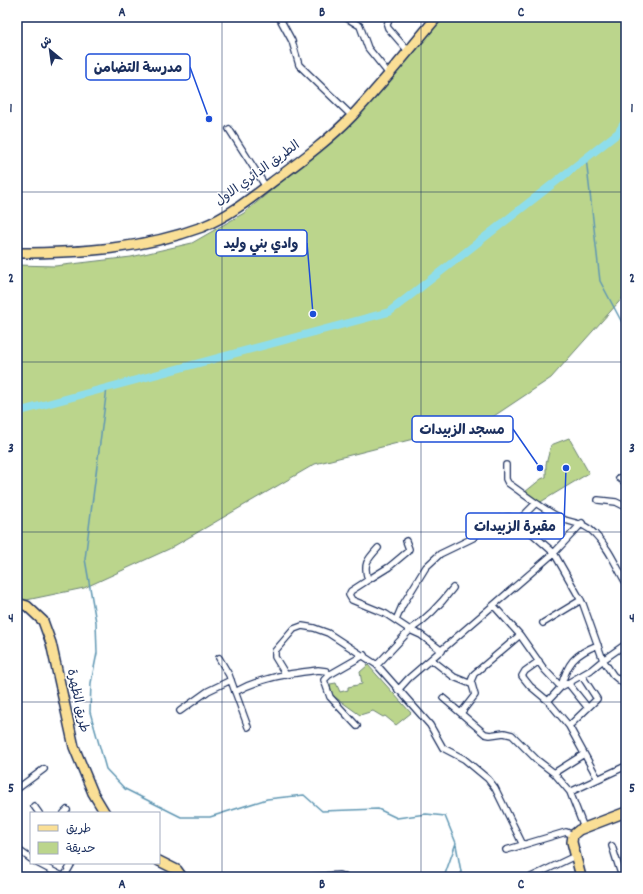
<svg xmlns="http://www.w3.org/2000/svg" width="643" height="894" viewBox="0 0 643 894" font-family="Dekko,'Playpen Sans Arabic',sans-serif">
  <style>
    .green { fill: #bbd58c; stroke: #6b8275 }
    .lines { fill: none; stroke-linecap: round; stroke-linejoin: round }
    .stream { stroke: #6097b3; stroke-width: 1.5 }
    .river { stroke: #8eddeb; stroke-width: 8 }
    .minor-casing { stroke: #1b2f5e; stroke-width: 8 }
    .primary-casing { stroke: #1b2f5e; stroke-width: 12 }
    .minor { stroke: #fff; stroke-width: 5.5 }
    .primary { stroke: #fadf96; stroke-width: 9 }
    .grid { fill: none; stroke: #1b2f5e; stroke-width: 1; stroke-opacity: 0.55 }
    .labels { text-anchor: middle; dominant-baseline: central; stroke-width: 3; stroke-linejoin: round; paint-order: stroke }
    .street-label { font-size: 13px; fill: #1b2f5e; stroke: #fff }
    .leader { fill: none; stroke: #1d4ed8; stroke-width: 1.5 }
    .callout-dot { fill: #1d4ed8; stroke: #fff; stroke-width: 1.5 }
    .callout { fill: #fff; stroke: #1d4ed8; stroke-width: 1.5 }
    .callout-label { font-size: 14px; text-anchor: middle; font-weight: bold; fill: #1b2f5e }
    .neatline { fill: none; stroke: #1b2f5e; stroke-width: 1.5 }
    .grid-label { font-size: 13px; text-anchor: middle; font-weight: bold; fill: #1b2f5e }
  </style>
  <rect width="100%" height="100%" fill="#fff"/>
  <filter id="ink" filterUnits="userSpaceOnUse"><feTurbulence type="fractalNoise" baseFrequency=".025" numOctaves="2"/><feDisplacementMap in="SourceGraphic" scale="8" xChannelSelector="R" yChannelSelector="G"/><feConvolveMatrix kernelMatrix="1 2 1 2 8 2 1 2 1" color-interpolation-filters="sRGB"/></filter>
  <g filter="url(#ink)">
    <!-- green -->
    <path class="green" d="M439 17H626V294L551 378 488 420 315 464 169 549 84 588 17 602V265L55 266 131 257 192 243 244 213 348 126Z
      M569 438 589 473 539 503 525 492 541 479 546 477V464L551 445Z
      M368 665 411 713 396 725 385 716 383 717 373 711 360 715 332 695 330 684 336 683 340 692 348 690V687L362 684 360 672Z"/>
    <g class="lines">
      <!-- stream -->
      <path class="stream" d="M586 158 600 281 626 330
        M107 388 85 559 96 622 97 653 91 683 90 712 106 769 125 789 181 817H210L267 799 304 795 322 811 378 809 397 818 426 814 445 816 456 843 444 877
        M456 845 462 877"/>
      <!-- river -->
      <path class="river" d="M17 412 389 312 618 133 626 120"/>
      <defs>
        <path id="minor" d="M279 17 292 41 299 65 352 116
          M345 17 360 26 368 48 389 74
          M390 17 387 25 388 28 408 51
          M229 129 266 187
          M506 465V479L508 483C527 496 544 511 565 520 577 524 586 524 595 534 609 548 616 566 626 583
          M619 478 626 483
          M598 500 616 502 626 507
          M518 521 535 504
          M368 580 389 567 407 552 409 549 406 541
          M494 606 520 635 544 669 561 687
          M396 620 402 606 426 567 440 554 473 538 493 520 509 517 518 521 554 553 583 604 603 660 613 675 626 686
          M543 623 581 600
          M410 630C428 618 440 605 453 588
          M410 630 421 635 442 651
          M219 658 229 675 248 727
          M432 660 454 677 471 684
          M539 661 525 671 522 676 530 686 548 701
          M377 665 410 630 386 614 352 600 349 595 351 591 368 580C363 564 367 560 378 548
          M286 675 275 657V651L294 629 302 626 314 628 328 633 377 665 430 725 443 748 464 759 488 779 495 788 523 845
          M568 683 588 708
          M561 687C567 664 574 654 598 645
          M398 690 409 678 554 553 582 523
          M235 692C262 677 287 674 318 670L326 671 329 675
          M443 698 485 734 490 735 504 733 512 735 537 760 554 773 570 792 584 828
          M180 711 208 691 231 680
          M461 713 475 695 471 681 474 674 520 635
          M357 726 330 697 324 680 329 675 364 655
          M569 726 597 699 582 676
          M554 773 584 754
          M598 779 569 726 548 701 561 687 591 670 603 660 626 644
          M17 789 44 769
          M570 792 626 766
          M34 806 39 813
          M64 813 67 810
          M612 846 622 877
          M17 849 31 859
          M506 850 566 832 573 835
          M37 863 64 877 72 863
          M310 877 339 875 345 877
          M531 877 575 856"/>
        <path id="primary" d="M17 253C80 253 143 249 202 227 227 217 249 200 271 183 299 162 328 141 352 116 382 84 409 50 437 17
          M17 603 27 606 43 621 51 643 74 747 93 793 105 813
          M159 861 177 870 182 877
          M581 877 572 842 573 835 579 830 626 812"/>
      </defs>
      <!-- minor casing -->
      <use href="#minor" class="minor-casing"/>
      <!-- primary casing -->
      <use href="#primary" class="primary-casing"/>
      <!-- minor -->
      <use href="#minor" class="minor"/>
      <!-- primary -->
      <use href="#primary" class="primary"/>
    </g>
  </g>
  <!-- grid -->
  <path class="grid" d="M222 17V877M421 17V877M17 192H626M17 362H626M17 532H626M17 702H626"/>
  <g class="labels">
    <!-- street labels -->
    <g class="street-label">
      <text transform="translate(258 174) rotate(-36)">الطريق الدائري الاول</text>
      <text transform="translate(77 701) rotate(78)">طريق الظهرة</text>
    </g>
  </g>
  <!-- callouts -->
  <path class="leader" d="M209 119L190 67M313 314L307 243M540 468L513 429M566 468L564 526"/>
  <g class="callout-dot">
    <circle cx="209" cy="119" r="4"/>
    <circle cx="313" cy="314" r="4"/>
    <circle cx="540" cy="468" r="4"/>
    <circle cx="566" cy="468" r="4"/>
  </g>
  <g class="callout">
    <rect x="86" y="54" width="104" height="26" rx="4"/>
    <rect x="216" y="230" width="91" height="26" rx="4"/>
    <rect x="412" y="416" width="101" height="26" rx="4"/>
    <rect x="466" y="513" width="98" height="26" rx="4"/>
  </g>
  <g class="callout-label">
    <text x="138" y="72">مدرسة التضامن</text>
    <text x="261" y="248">وادي بني وليد</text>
    <text x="462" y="434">مسجد الزبيدات</text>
    <text x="515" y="531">مقبرة الزبيدات</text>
  </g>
  <!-- margin -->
  <rect width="643" height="894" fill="none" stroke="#fff" stroke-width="44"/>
  <!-- legend -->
  <rect x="30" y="812" width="130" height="52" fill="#ffffff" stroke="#a4acbf"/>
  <rect x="38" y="825" width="20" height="6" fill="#fadf96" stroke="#a4acbf"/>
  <text x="66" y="832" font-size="12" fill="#1b2f5e">طريق</text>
  <rect x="38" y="842" width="20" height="12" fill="#bbd58c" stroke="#a4acbf"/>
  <text x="66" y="852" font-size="12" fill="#1b2f5e">حديقة</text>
  <!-- north arrow -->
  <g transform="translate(50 50) rotate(331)" stroke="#ffffff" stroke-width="3" paint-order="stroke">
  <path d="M0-3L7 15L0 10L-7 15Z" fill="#1b2f5e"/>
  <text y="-6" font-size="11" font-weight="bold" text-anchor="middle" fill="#1b2f5e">ش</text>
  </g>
  <rect x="22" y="22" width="599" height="850" class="neatline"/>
  <g class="grid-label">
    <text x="122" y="16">A</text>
    <text x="322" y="16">B</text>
    <text x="521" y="16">C</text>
    <text x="11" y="112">1</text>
    <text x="632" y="112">1</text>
    <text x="11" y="282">2</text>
    <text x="632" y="282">2</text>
    <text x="11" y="452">3</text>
    <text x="632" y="452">3</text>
    <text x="11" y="622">4</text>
    <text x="632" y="622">4</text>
    <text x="11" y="792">5</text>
    <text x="632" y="792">5</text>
    <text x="122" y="888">A</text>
    <text x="322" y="888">B</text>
    <text x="521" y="888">C</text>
  </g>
</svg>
